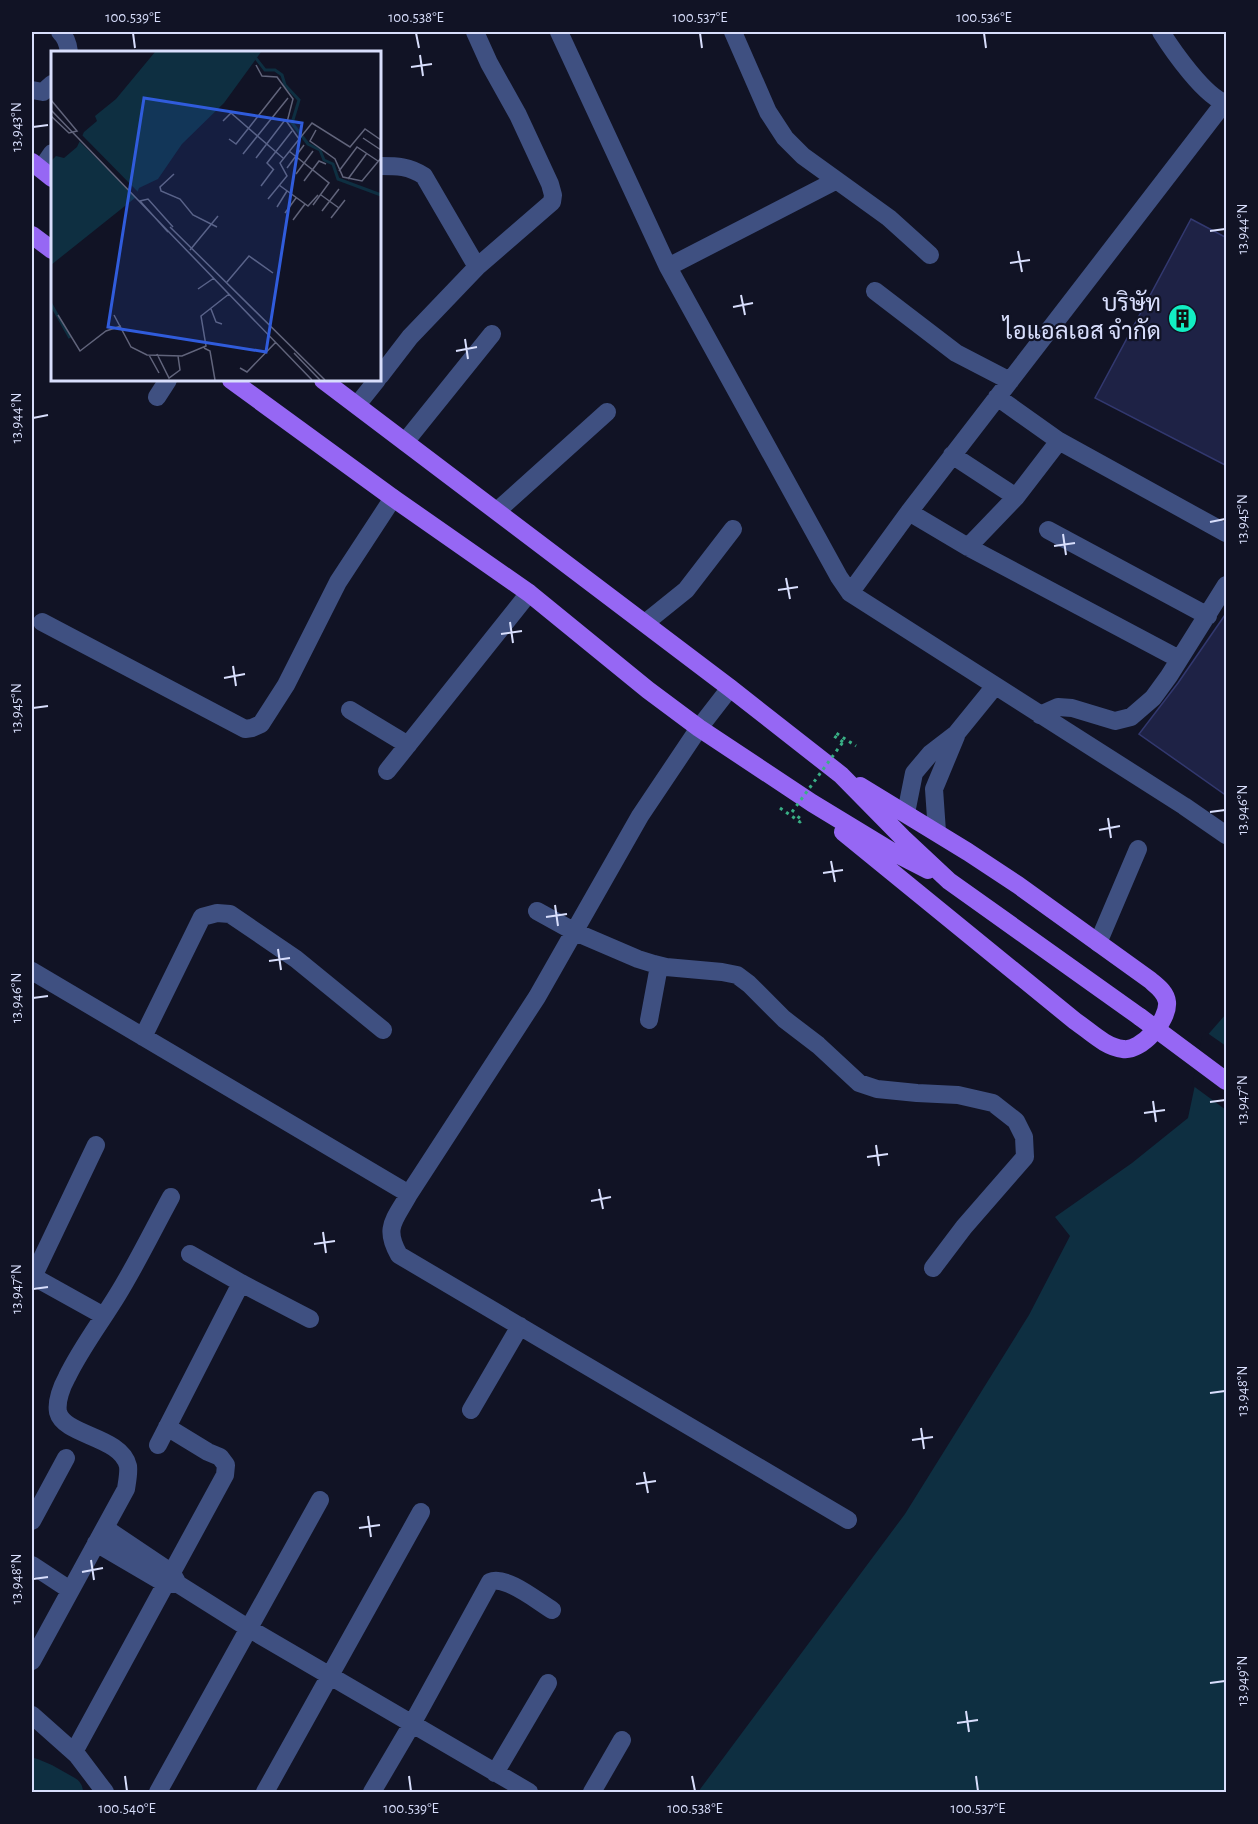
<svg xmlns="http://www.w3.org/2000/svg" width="1258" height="1824" viewBox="0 0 1258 1824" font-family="'Alegreya Sans',Sarabun,sans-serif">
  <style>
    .water { fill: #0e2f41 }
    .pier { fill: #111325 }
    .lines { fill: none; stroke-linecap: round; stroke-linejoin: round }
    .river { stroke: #0e2f41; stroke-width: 32 }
    .building { fill: #1e2245; stroke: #32386f; stroke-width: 1.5 }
    .path { stroke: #39af85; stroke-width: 3; stroke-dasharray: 3 4.5; stroke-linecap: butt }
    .minor { stroke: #3f5081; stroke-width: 18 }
    .major { stroke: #9667f4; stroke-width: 18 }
    .path-bridge { stroke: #39af85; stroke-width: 3; stroke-dasharray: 3 4.5; stroke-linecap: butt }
    .major-bridge { stroke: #9667f4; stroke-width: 18 }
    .ticks { fill: none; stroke: #d8defc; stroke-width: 2 }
    .labels { text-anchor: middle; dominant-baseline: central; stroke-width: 4.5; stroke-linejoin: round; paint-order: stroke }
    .poi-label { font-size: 24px; fill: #d8defc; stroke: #111325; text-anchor: end }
    .inset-river { fill: none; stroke: #0e2f41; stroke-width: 3 }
    .inset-road { fill: none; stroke: #61647b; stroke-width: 1.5 }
    .view { fill: #305cdc; fill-opacity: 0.15; stroke: #305cdc; stroke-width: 3 }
    .inset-edge { fill: none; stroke: #d8defc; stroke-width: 3 }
    .neatline { fill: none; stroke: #d8defc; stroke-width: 2 }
    .ticks-label { font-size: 15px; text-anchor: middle; fill: #d8defc }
  </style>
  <rect width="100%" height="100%" fill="#111325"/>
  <!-- water -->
  <path class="water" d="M1226 1014V1792H698L905 1514 1029 1315 1070 1236 1055 1217 1132 1163 1188 1118 1205 1038Z"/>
  <!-- pier -->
  <path class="pier" d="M1206 1032 1226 1046V1110L1192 1085 1202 1037Z"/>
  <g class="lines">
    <!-- river -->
    <path class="river" d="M32 1774 44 1779 67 1792"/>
  </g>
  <!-- building -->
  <path class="building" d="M1191 219 1227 238V466L1095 398Z
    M1227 612V796L1139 734 1178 683Z"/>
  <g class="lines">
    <!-- path -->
    <path class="path" d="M843 742 834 736 836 733 856 746
      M780 808 800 822 802 820 796 815"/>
    <!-- minor -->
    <path class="minor" d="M60 32C66 37 68 44 69 52
      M559 32 668 267 839 577 850 593 1184 806 1226 835
      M733 32 768 112 785 138 803 156 889 218 930 255
      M1161 32C1173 51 1205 97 1226 103
      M32 90 43 92 52 84
      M380 166C397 166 409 166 424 176L477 267
      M41 169 52 153
      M668 267 835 181
      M875 291 956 353 1010 381
      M380 376 410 337 477 267 552 202 553 195 550 184 518 115 489 63 475 32
      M157 397 168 380
      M997 397 1059 441 1226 533
      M357 405 377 380
      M405 442 492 334
      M952 455 1016 497
      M497 511 607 412
      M909 512 968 547 1179 659
      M1048 530 1208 616
      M968 547 1016 497 1059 441
      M850 593 909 512 1224 103
      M42 622 245 729 252 728 261 724 286 685 338 582 393 498
      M645 623 686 590 733 529
      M730 688 699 728 640 816 537 997 409 1194C395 1220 383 1227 399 1255L848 1520
      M350 710 408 745
      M1040 715 1058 707 1072 708 1115 721 1131 717 1153 698 1169 676 1226 585
      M387 771 529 593
      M906 813 914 773 930 754 956 734 995 686
      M937 832 934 789 956 736
      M537 911 575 932 638 959 654 964 666 967 722 972 737 975 749 984 784 1019 818 1045 859 1083 877 1089 917 1093 958 1095 993 1103 1016 1121 1024 1137 1025 1157 964 1227 933 1268
      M1098 943 1138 849
      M32 971 409 1194
      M649 1020 659 966
      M143 1037 202 917 217 913 230 914 296 959 383 1030
      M190 1254 241 1283 310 1319
      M32 1276 104 1316
      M33 1277 96 1145
      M471 1410 520 1326
      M158 1445 241 1283
      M32 1521 66 1458
      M105 1528 172 1573 178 1584 248 1628 529 1792
      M96 1543 166 1584H176
      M32 1565 70 1590
      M32 1661 126 1489C127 1482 129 1473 128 1466 121 1436 64 1436 58 1412 56 1401 62 1386 67 1377 81 1348 101 1322 118 1294 137 1263 153 1230 171 1197
      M32 1715 77 1755 105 1792
      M74 1752 225 1475 226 1465 220 1457 208 1452 167 1427
      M495 1773 548 1683
      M158 1792 320 1500
      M265 1792 421 1512
      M372 1792 412 1724 490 1582C506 1575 537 1601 552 1610
      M592 1792 622 1740"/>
    <!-- major -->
    <path class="major" d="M32 162 52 178
      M32 235 52 250
      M231 380 393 498 529 593 648 690 699 728 812 803 891 851 928 870
      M323 380 730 688 841 775 903 838 949 881 1140 1017
      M843 832 1075 1021C1090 1031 1105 1047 1123 1049 1141 1052 1169 1020 1167 1002 1166 992 1157 986 1150 980L1018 885 968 852 860 786"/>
    <!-- path-bridge -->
    <path class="path-bridge" d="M792 812 843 742"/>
    <!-- major-bridge -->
    <path class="major-bridge" d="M1140 1017 1226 1081"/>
  </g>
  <!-- ticks -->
  <path class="ticks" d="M133 33 135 48M416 33 419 48M700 33 702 48M984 33 986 48M420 55 423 76M411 67 432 64M33 127 48 125M1210 231 1225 229M1018 251 1022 272M1010 263 1030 260M741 295 745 315M733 307 753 303M465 339 468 359M456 351 477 347M33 418 48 415M1210 522 1225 519M1063 534 1066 555M1054 546 1075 543M786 578 790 599M778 590 798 587M510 622 513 643M501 634 522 631M233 666 236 686M224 678 245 674M33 708 48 706M1210 812 1225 810M1108 818 1111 838M1099 830 1120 826M831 861 835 882M823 873 843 870M555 905 558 926M546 917 567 914M278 949 281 970M269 961 290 958M33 998 48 996M1153 1101 1156 1122M1210 1102 1225 1100M1144 1113 1165 1110M876 1145 879 1166M867 1157 888 1154M599 1189 603 1209M591 1201 611 1197M323 1232 326 1253M314 1244 335 1241M33 1289 48 1287M1210 1393 1225 1391M921 1428 924 1449M912 1440 933 1437M644 1472 648 1493M636 1484 656 1481M368 1516 371 1537M359 1528 380 1525M91 1560 94 1580M82 1572 103 1568M33 1579 48 1577M1210 1683 1225 1681M966 1711 969 1732M957 1723 978 1720M125 1776 127 1791M409 1776 411 1791M692 1776 695 1791M976 1776 978 1791"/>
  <!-- icons -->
  <defs>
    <symbol id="building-disc" viewBox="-11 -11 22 22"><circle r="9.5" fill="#12eec3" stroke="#111325"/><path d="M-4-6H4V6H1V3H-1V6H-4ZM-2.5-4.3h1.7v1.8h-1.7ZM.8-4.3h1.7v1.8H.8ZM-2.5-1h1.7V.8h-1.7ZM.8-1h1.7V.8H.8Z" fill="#111"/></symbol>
  </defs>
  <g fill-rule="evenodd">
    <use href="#building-disc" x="1166" y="302" width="33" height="33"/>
  </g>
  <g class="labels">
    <!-- poi labels -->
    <g class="poi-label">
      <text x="1161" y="304">บริษัท<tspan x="1161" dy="28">ไอแอลเอส จำกัด</tspan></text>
    </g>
  </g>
  <!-- overview -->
  <g transform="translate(51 51)">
    <rect width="330" height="330" fill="#111325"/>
    <path d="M104 1H210L173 52 131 93 107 128 88 137 84 147 0 214V110L5 105 13 107 26 96 33 81 46 70 44 65 65 48Z" fill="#0e2f41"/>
    <path d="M29 82 89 143 87 148 26 88Z" fill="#111325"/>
    <path class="inset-river" d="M200 1 214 19H224L231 24 234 34 248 49 241 72 257 93 269 99 273 109 282 113 287 128 330 144M0 253 19 287"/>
    <path class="inset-road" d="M205 14 211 25 226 26 242 48 236 71 248 88M0 49 26 80 18 82 0 65M0 59 261 329M172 70 180 62 232 107M265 79 259 90 284 108 292 126 311 130 330 107M312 87 330 99M178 88 185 93 230 36M238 100 278 132 262 154M192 103 237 47M205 107 234 69M236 117 253 94M223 119 216 112 241 80M288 120 306 96 327 110M123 123 109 136 110 140 129 148 142 164 166 176M245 123 262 100M297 128 316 102M253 130 268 110 275 113M228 134 257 155 267 144M210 135 222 119M270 144 288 157M217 148 236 125 229 112 261 72 299 96 314 78 330 89M226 156 236 140M271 160 288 138M234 162 245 147M280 167 294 149M242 169 254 153M119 176 274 329M117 181 89 150 97 148 122 176M139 199 167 165M176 231 198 205 222 222M147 238 163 227M160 258 165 271 171 273M7 264 29 300 55 280 70 275M63 264 80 296 96 304 131 305 155 295 150 265 178 243M153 297 159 300 164 329M243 302 269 329M106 303 118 327 129 319 127 305M98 304 108 322M189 317 196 321 225 291"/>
    <path class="view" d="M93 47 251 72 215 301 57 276Z"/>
    <rect width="330" height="330" class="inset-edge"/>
  </g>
  <!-- border -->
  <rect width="1258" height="1824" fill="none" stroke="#111325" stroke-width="66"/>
  <rect x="33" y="33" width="1192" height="1758" class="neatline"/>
  <g class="ticks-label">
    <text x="133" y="22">100.539°E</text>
    <text x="416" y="22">100.538°E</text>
    <text x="700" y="22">100.537°E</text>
    <text x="984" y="22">100.536°E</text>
    <text transform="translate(16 127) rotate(-90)" y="5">13.943°N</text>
    <text transform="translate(1242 229) rotate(-90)" y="5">13.944°N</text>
    <text transform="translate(16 418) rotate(-90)" y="5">13.944°N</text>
    <text transform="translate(1242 519) rotate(-90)" y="5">13.945°N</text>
    <text transform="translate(16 708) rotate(-90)" y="5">13.945°N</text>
    <text transform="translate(1242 810) rotate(-90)" y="5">13.946°N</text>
    <text transform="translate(16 998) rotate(-90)" y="5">13.946°N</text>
    <text transform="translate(1242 1100) rotate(-90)" y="5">13.947°N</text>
    <text transform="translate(16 1289) rotate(-90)" y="5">13.947°N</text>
    <text transform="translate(1242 1391) rotate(-90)" y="5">13.948°N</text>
    <text transform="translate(16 1579) rotate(-90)" y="5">13.948°N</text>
    <text transform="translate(1242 1681) rotate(-90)" y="5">13.949°N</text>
    <text x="127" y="1813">100.540°E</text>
    <text x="411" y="1813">100.539°E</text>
    <text x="695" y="1813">100.538°E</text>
    <text x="978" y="1813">100.537°E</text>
  </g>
</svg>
